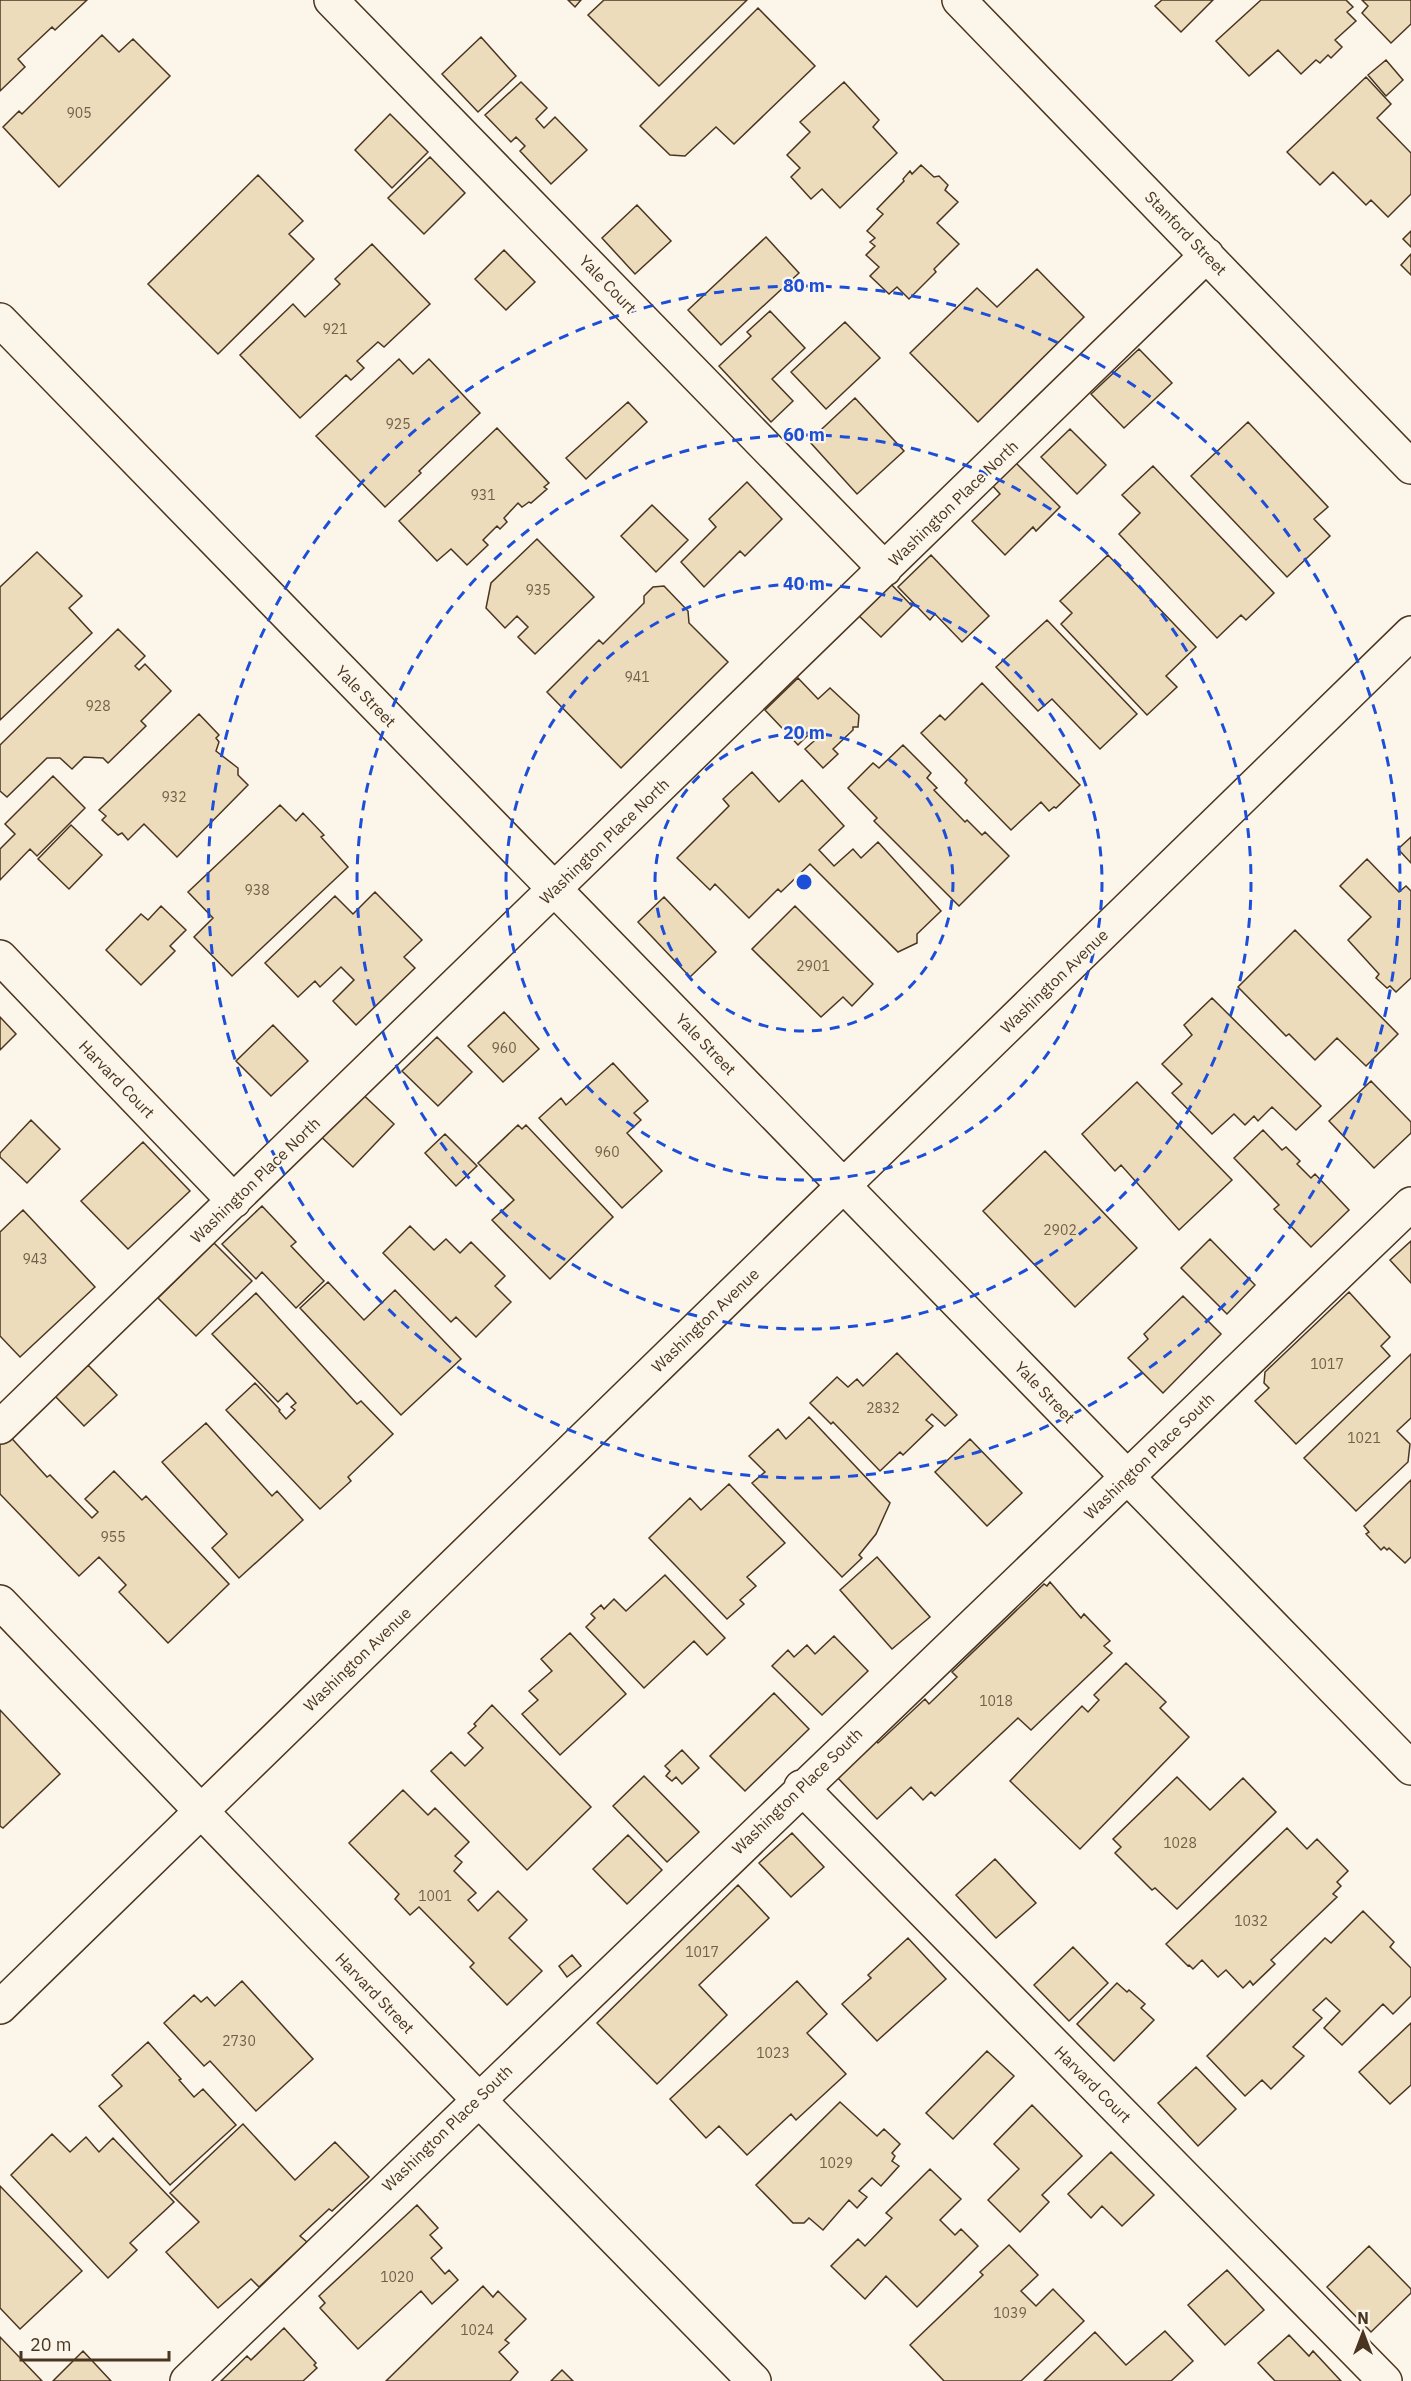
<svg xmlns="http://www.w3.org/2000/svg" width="1411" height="2381" viewBox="0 0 1411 2381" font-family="'IBM Plex Sans',sans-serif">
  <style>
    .building { fill: #ecdcbc; stroke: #4a3520; stroke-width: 1.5 }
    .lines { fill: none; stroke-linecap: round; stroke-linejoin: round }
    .minor-casing { stroke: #4a3520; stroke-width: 36 }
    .minor { stroke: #fbf6e9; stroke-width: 33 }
    .ring { fill: none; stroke: #1d4ed8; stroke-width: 3; stroke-dasharray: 10 8 }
    .labels { text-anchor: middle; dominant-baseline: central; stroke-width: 4.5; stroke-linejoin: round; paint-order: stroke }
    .number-label { font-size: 14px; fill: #725f47 }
    .street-label { font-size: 16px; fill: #4a3520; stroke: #fbf6e9 }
    .centre { fill: #1d4ed8; stroke: #fbf6e9; stroke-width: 3 }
    .ring-label { font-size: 18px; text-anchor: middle; font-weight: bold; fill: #1d4ed8; stroke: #fbf6e9; stroke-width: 4.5; stroke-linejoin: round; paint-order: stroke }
  </style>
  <rect width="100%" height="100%" fill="#fbf6e9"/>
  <!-- building -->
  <path class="building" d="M0 0H87L55 30 52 27 18 59 25 67 0 91Z
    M568 0H581L575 7Z
    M604 0H747L659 86 588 15Z
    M1162 0H1213L1181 32 1155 6Z
    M1261 0H1346L1353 7 1347 12 1356 21 1335 40 1342 47 1331 58 1328 55 1320 63 1316 60 1301 74 1278 50 1249 76 1216 41Z
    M1362 0H1411V24L1391 43 1362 13 1368 6Z
    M758 8 815 66 734 144 716 127 685 156 670 155 640 126Z
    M102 35 119 52 133 39 170 76 59 187 3 127 19 111 22 114Z
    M481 37 516 76 478 112 442 74Z
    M1386 60 1403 80 1386 96 1368 75Z
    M1366 77 1391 104 1377 118 1411 153V194L1388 217 1371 200 1366 205 1333 172 1320 185 1287 152Z
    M521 82 547 108 536 119 544 128 555 117 587 150 551 184 520 151 525 146 516 137 511 142 485 115Z
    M844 82 879 120 873 127 897 153 840 208 822 189 811 199 791 177 800 168 787 155 810 132 800 122Z
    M390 114 428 152 392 188 355 150Z
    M430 157 465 193 424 234 388 198Z
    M921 165 934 177 939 176 948 185 945 190 958 202 937 223 959 244 934 269 936 272 909 299 897 287 889 294 870 276 879 267 866 255 875 246 870 242 875 238 867 231 883 214 877 209 904 181 903 179 910 171 912 174Z
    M258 175 303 221 289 234 314 259 218 354 148 284Z
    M637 205 671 241 635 274 602 238Z
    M1411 231V247L1403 239Z
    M766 237 799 273 721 345 688 310Z
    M372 244 430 304 384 347 378 342 357 361 364 368 351 380 346 375 300 418 240 355 293 304 305 317 340 284 335 279Z
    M504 250 535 282 506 310 475 279Z
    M1411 254V275L1401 265Z
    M1037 269 1084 317 978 422 910 353 977 288 997 307Z
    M770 311 805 348 772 379 793 401 771 422 719 366 751 336 747 332Z
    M845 322 880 358 826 409 791 372Z
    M1139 349 1172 383 1124 428 1091 394Z
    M399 359 413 374 429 359 480 413 419 471 421 473 385 507 316 436Z
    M855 398 904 451 857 494 809 441Z
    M628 402 647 422 586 479 566 458Z
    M1248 422 1328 507 1314 519 1330 536 1287 577 1191 476Z
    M497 428 549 483 544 487 547 489 531 503 529 502 522 507 518 503 504 518 507 522 500 529 497 526 483 540 488 545 467 565 451 549 437 561 399 521Z
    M1070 429 1106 465 1077 494 1041 457Z
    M1014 461 1060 507 1036 531 1033 527 1005 555 972 521 1000 494 991 484Z
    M1153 466 1274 593 1246 620 1241 615 1217 638 1119 534 1140 513 1122 495Z
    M747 482 782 519 745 556 740 551 704 587 681 562 716 527 709 519Z
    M652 505 688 540 656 572 621 536Z
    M537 539 594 597 535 654 518 637 528 627 517 616 505 628 486 608 491 583Z
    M37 552 82 596 69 608 92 633 0 720V587Z
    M931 555 989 616 962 642 935 614 930 620 898 587Z
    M1108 555 1196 647 1166 676 1177 687 1147 715 1061 624 1072 613 1060 601Z
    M887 580 912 606 881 637 855 612Z
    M664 586 688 611 689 623 728 662 621 768 547 692 599 640 603 644 644 603V596L653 587Z
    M1047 620 1137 714 1100 749 1052 699 1038 711 996 667Z
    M118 629 145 656 135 666 139 670 145 664 171 691 141 721 146 726 108 763 103 758 84 757 72 769 60 758H47L7 797 0 791V745Z
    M798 678 818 699 830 688 859 715 858 727H853V730L833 749 838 754 823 768 805 749 814 741 808 735 798 745 765 710Z
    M982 683 1080 785 1056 808 1054 807 1049 811 1041 802 1011 830 965 783 967 780 921 733 940 715 945 720Z
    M199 714 219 735 216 738 219 742 216 751 238 768V775L248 785 177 857 144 824 128 840 122 833 118 835 102 820 106 816 99 810Z
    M903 745 931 773 927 778 937 788 934 790 965 822 967 820 982 835 985 832 1009 856 959 906 874 821 877 818 848 788 873 763 879 768Z
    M752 772 779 802 802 780 844 826 819 850 834 866 853 849 861 858 878 842 941 911 917 934V943L898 952 810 864 781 892 778 889 749 918 715 884 710 890 677 858 729 806 723 799Z
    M53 776 85 808 37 856 30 849 0 880V849L15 834 5 824Z
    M280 805 296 821 303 813 324 835 321 837 348 867 232 976 194 937 213 918 188 892Z
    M71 825 102 855 69 889 38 859Z
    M1411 837V863L1398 849Z
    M1367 859 1399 892 1406 886 1411 891V978L1396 992 1390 986 1387 988 1376 978 1379 974 1348 940 1371 917 1340 886Z
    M375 892 422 940 404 957 415 968 356 1025 333 1001 354 980 341 967 320 987 315 981 298 997 265 963 335 896 353 914Z
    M664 897 716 952 690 977 638 922Z
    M161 906 186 930 170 946 175 951 141 985 106 950 141 914 148 920Z
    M795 906 873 984 852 1006 843 997 821 1017 752 949Z
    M1295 930 1398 1034 1366 1066 1337 1038 1315 1060 1289 1034 1286 1036 1238 987Z
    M1212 998 1321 1106 1296 1130 1272 1107 1258 1121 1254 1116 1245 1125 1234 1114 1212 1134 1172 1093 1182 1084 1162 1064 1192 1035 1184 1025Z
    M504 1012 539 1049 503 1082 468 1046Z
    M0 1017 16 1034 0 1050Z
    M273 1025 308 1061 271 1096 236 1061Z
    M437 1037 472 1072 438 1106 402 1071Z
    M613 1063 648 1101 634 1113 641 1120 627 1133 662 1171 622 1208 539 1118 561 1098 566 1105Z
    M1371 1081 1411 1122V1133L1374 1168 1329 1121Z
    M1137 1082 1232 1180 1179 1230 1121 1165 1115 1171 1082 1134Z
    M355 1087 394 1124 353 1167 313 1129Z
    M31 1120 60 1149 27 1183 0 1157V1153Z
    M518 1125 522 1129 526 1125 613 1217 550 1279 492 1220 514 1200 478 1163Z
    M1263 1130 1282 1150 1286 1147 1300 1161 1297 1164 1311 1178 1315 1174 1349 1210 1311 1247 1274 1209 1279 1205 1234 1158Z
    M445 1134 477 1166 456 1186 425 1153Z
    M143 1142 190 1191 128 1249 81 1201Z
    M1045 1151 1137 1248 1075 1307 983 1211Z
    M262 1206 296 1242 291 1246 324 1281 296 1308 262 1272 256 1279 222 1244Z
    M23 1210 95 1287 20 1357 0 1336V1232Z
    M410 1226 434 1250 446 1239 460 1253 471 1242 505 1276 495 1286 511 1302 476 1337 456 1317 451 1322 383 1253Z
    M1210 1239 1255 1285 1227 1314 1181 1268Z
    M1411 1241V1283L1390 1260Z
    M214 1243 252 1281 196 1336 158 1298Z
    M328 1282 364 1320 395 1290 461 1359 401 1415 300 1308Z
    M1349 1292 1390 1337 1381 1346 1390 1356 1296 1444 1255 1401 1269 1388 1264 1383 1265 1372Z
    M256 1293 357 1404 361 1401 393 1434 348 1477 351 1481 320 1509 226 1410 255 1383 280 1410 279 1411 286 1419 295 1410 291 1407 296 1403 287 1393 278 1402 212 1334Z
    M1183 1296 1221 1334 1163 1393 1128 1358 1148 1339 1144 1334Z
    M897 1353 957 1415 945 1426 932 1414 926 1420 933 1426 903 1455 900 1452 880 1471 833 1422 831 1424 810 1403 837 1377 848 1387 857 1379 863 1386Z
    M1411 1354V1418L1397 1431 1410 1444 1408 1462 1356 1511 1304 1458Z
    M88 1365 117 1395 84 1426 55 1396Z
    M809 1417 890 1503 876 1534 859 1555 862 1558 842 1577 752 1483 765 1472 749 1456 778 1429 786 1439Z
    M206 1423 272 1496 277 1491 303 1520 239 1578 212 1548 227 1534 162 1462Z
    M5 1431 47 1477 50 1475 92 1518 98 1512 85 1499 114 1471 142 1500 146 1496 229 1584 168 1643 119 1592 126 1585 99 1557 79 1576 0 1494V1435Z
    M970 1439 1022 1493 987 1526 935 1472Z
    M1411 1480V1557L1405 1563 1389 1548 1387 1550 1384 1547 1381 1550 1366 1534 1369 1532 1364 1526Z
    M729 1484 785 1543 747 1577 756 1586 740 1600 744 1604 727 1619 649 1538 690 1498 701 1510Z
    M877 1557 930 1617 892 1649 840 1590Z
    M665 1575 725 1638 707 1655 694 1641 644 1688 586 1627 595 1618 591 1614 601 1605 604 1609 614 1599 626 1611Z
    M1050 1582 1081 1618 1084 1614 1110 1641 1104 1646 1112 1653 1031 1730 1018 1718 935 1796 931 1792 923 1800 911 1787 877 1819 836 1776 875 1739 878 1743 925 1699 929 1704 957 1677 952 1672 1044 1584 1047 1586Z
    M570 1633 626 1694 560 1755 522 1714 538 1700 529 1691 552 1671 541 1659Z
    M834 1636 868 1671 822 1715 772 1666 788 1650 794 1657 807 1645 815 1654Z
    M1126 1663 1166 1702 1160 1708 1189 1737 1080 1849 1010 1781 1082 1706 1088 1712 1099 1700 1094 1695Z
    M774 1693 809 1729 745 1791 710 1756Z
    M492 1705 591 1807 527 1870 431 1771 451 1752 465 1766 483 1748 468 1733 476 1726 474 1724Z
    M0 1710 60 1774 3 1828 0 1826Z
    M682 1750 699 1768 682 1784 676 1777 672 1781 666 1776 670 1771 665 1766Z
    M644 1776 699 1832 667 1862 613 1806Z
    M1177 1777 1210 1810 1243 1778 1276 1812 1177 1909 1155 1888 1152 1890 1115 1853 1121 1847 1113 1839Z
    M403 1790 428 1815 435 1808 469 1842 455 1856 462 1862 454 1871 476 1893 468 1900 478 1911 498 1891 527 1920 509 1938 542 1971 507 2005 470 1967 474 1963 419 1907 410 1915 395 1899 399 1894 349 1843Z
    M1287 1828 1307 1849 1317 1839 1348 1871 1337 1882 1341 1886 1333 1894 1337 1897 1271 1960 1275 1964 1253 1985 1250 1981 1243 1988 1226 1970 1218 1977 1202 1960 1193 1969 1189 1965 1188 1966 1166 1944Z
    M792 1833 824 1867 791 1897 759 1863Z
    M628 1835 662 1870 627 1904 593 1869Z
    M995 1859 1036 1903 996 1938 956 1895Z
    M738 1885 769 1918 699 1985 727 2015 657 2084 597 2023Z
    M1363 1911 1394 1942 1390 1947 1411 1968V1996L1393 2014 1383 2004 1342 2045 1324 2028 1340 2011 1326 1998 1313 2010 1322 2018 1293 2047 1304 2056 1271 2089 1262 2080 1245 2096 1207 2056 1325 1938 1331 1943Z
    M908 1938 946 1979 877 2041 842 2004 871 1978 868 1975Z
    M1073 1947 1108 1983 1069 2021 1034 1985Z
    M572 1955 581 1966 567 1977 559 1966Z
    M242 1981 313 2059 256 2111 210 2061 204 2066 164 2023 194 1995 201 2002 207 1997 215 2006Z
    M797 1981 827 2014 807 2033 846 2074 796 2120 791 2114 747 2155 719 2126 706 2138 670 2099Z
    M1117 1983 1127 1992 1129 1990 1145 2004 1141 2008 1154 2020 1114 2061 1077 2024Z
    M1411 2023V2085L1390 2104 1359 2072Z
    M148 2042 181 2079 179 2080 194 2097 203 2089 236 2125 170 2185 99 2106 122 2086 112 2075Z
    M987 2051 1014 2076 953 2139 926 2113Z
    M1196 2067 1236 2109 1198 2146 1158 2103Z
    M840 2102 877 2136 884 2129 900 2144 892 2153 895 2156 892 2161 899 2166 881 2186 872 2178 859 2191 867 2197 857 2208 849 2200 823 2230 809 2218 804 2223H793L756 2185Z
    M1032 2105 1082 2156 1042 2195 1049 2202 1020 2232 988 2200 1019 2169 994 2144Z
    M243 2124 295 2180 335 2142 369 2177 332 2211 329 2209 300 2236 307 2242 259 2287 251 2279 218 2308 166 2252 199 2222 170 2193Z
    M52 2134 70 2152 86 2137 99 2152 113 2138 174 2202 130 2243 137 2250 108 2278 11 2175Z
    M1111 2152 1154 2195 1122 2226 1102 2206 1091 2218 1068 2194Z
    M930 2169 961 2199 940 2220 955 2235 961 2229 978 2246 917 2307 886 2276 865 2299 831 2266 858 2239 865 2246 892 2218 886 2213Z
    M0 2186 82 2271 20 2329 0 2308Z
    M417 2205 438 2228 430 2235 442 2248 431 2258 445 2274 449 2270 458 2280 432 2304 421 2291 358 2349 320 2308 325 2303 319 2296Z
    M1009 2245 1038 2275 1021 2291 1036 2306 1053 2289 1084 2321 1021 2381H944L910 2345 983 2275 980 2272Z
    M1369 2246 1411 2289V2293L1371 2332 1327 2287Z
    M1227 2270 1264 2310 1225 2345 1188 2305Z
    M483 2286 493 2297 498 2291 526 2319 505 2340 509 2343 499 2352 518 2372 510 2381H386Z
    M284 2328 316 2363 314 2365 317 2368 303 2381H221L247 2356 251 2360Z
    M1165 2331 1193 2361 1171 2381H1044L1095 2332 1126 2365Z
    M1289 2335 1309 2356 1313 2351 1341 2381H1275L1258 2363Z
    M0 2337 42 2381H0Z
    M83 2351 111 2381H53Z
    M562 2370 573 2381H551Z"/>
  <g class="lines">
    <defs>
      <path id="minor" d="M331 0 885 569
        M959 0 1411 467
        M0 320 1411 1768
        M0 957 234 1201
        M0 1427 1207 255
        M0 1602 478 2099 754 2381
        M801 1787 1385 2381
        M0 2007 1411 633
        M187 2381C593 1987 1003 1597 1411 1204"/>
    </defs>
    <!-- minor casing -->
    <use href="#minor" class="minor-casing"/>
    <!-- minor -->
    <use href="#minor" class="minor"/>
  </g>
  <!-- distance rings -->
  <g class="ring">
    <circle cx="804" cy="882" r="149"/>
    <circle cx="804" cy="882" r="298"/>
    <circle cx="804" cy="882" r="447"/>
    <circle cx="804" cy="882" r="596"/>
  </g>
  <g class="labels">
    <!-- number labels -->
    <g class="number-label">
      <text x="79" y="113">905</text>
      <text x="335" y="329">921</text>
      <text x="398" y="424">925</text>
      <text x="483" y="495">931</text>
      <text x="538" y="590">935</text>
      <text x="637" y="677">941</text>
      <text x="98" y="706">928</text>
      <text x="174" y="797">932</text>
      <text x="257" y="890">938</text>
      <text x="813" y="966">2901</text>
      <text x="504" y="1048">960</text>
      <text x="607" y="1152">960</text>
      <text x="1060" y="1230">2902</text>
      <text x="35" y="1259">943</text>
      <text x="1327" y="1364">1017</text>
      <text x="883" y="1408">2832</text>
      <text x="1364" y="1438">1021</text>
      <text x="113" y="1537">955</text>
      <text x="996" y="1701">1018</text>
      <text x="1180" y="1843">1028</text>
      <text x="435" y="1896">1001</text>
      <text x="1251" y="1921">1032</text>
      <text x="702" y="1952">1017</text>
      <text x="239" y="2041">2730</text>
      <text x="773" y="2053">1023</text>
      <text x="836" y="2163">1029</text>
      <text x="397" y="2277">1020</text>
      <text x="1010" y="2313">1039</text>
      <text x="477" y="2330">1024</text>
    </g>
    <!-- street labels -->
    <g class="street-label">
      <text transform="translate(1186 233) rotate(46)">Stanford Street</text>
      <text transform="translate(608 284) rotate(46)">Yale Court</text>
      <text transform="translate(953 503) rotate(-44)">Washington Place North</text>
      <text transform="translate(366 696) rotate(46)">Yale Street</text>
      <text transform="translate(604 841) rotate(-44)">Washington Place North</text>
      <text transform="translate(1054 981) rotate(-44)">Washington Avenue</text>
      <text transform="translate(706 1044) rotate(46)">Yale Street</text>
      <text transform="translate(117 1079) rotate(46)">Harvard Court</text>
      <text transform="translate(255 1180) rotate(-44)">Washington Place North</text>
      <text transform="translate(705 1320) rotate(-44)">Washington Avenue</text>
      <text transform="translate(1045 1392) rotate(46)">Yale Street</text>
      <text transform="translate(1149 1456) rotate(-44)">Washington Place South</text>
      <text transform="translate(357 1659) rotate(-44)">Washington Avenue</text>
      <text transform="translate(797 1791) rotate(-44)">Washington Place South</text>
      <text transform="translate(375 1993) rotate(46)">Harvard Street</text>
      <text transform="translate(1093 2084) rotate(45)">Harvard Court</text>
      <text transform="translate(447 2128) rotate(-44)">Washington Place South</text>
    </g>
  </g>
  <circle cx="804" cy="882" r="9" class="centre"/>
  <g class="ring-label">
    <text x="804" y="292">80 m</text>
    <text x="804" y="441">60 m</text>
    <text x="804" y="590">40 m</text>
    <text x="804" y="739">20 m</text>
  </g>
  <!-- north arrow -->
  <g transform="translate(1363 2333)" stroke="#fbf6e9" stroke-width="4.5" paint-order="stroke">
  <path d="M0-4.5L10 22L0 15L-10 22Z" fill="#4a3520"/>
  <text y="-9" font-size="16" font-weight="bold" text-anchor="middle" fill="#4a3520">N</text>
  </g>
  <!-- scale -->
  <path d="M21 2351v9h148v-9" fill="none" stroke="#4a3520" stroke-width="3"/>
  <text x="30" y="2351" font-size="18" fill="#4a3520" stroke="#fbf6e9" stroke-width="4.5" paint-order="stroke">20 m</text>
</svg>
